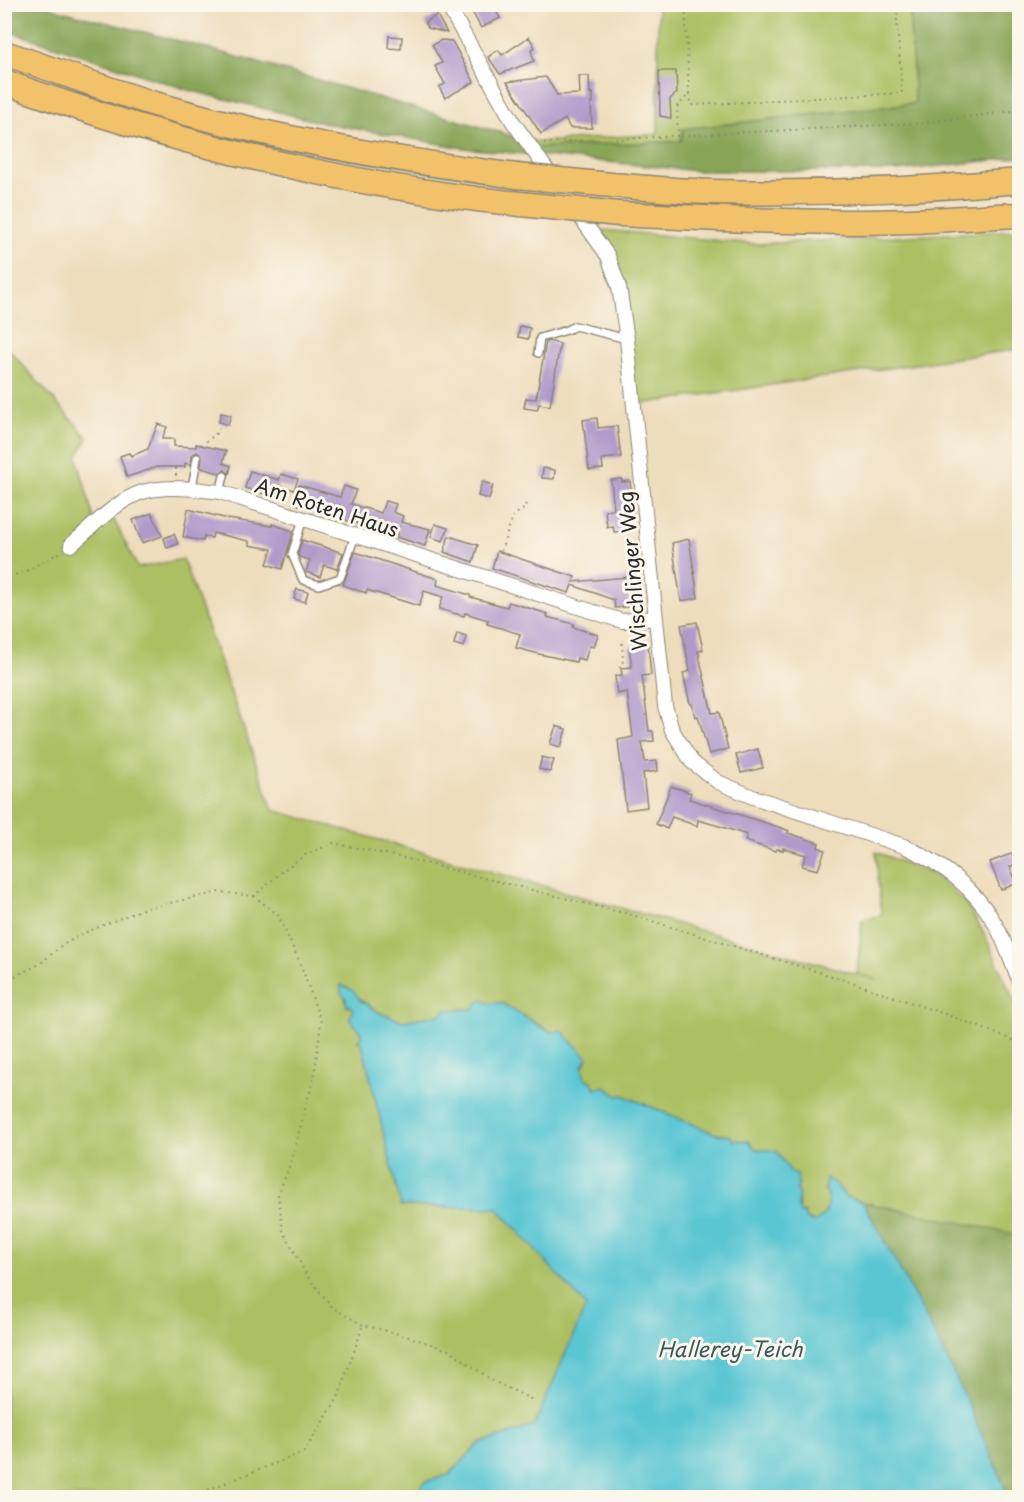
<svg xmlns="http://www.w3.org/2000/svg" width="1024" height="1502" viewBox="0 0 1024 1502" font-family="'Playpen Sans',sans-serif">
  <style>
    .green { fill: #acbf62; stroke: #6c7546; stroke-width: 1.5 }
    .forest { fill: #89a658; stroke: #5a6842; stroke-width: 1.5 }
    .water { fill: #5ac6d3; stroke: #42787f; stroke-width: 1.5 }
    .building { fill: #b19acb }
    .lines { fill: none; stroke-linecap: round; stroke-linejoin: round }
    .service-casing { stroke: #8c8474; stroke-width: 10 }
    .minor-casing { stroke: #8c8474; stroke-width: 16 }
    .motorway-casing { stroke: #8c8474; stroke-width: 27 }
    .path { stroke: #8c8474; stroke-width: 2; stroke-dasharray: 1.5 4.5; stroke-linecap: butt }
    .service { stroke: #fff; stroke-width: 7 }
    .minor { stroke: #fff; stroke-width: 14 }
    .motorway { stroke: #f2c26a; stroke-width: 24 }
    .motorway-bridge-casing { stroke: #8c8474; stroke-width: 27; stroke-linecap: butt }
    .motorway-bridge { stroke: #f2c26a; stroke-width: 24 }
    .labels { text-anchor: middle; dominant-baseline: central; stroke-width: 6; stroke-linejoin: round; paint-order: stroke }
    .street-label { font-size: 20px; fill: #2b2b2b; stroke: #fbf7ec }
    .water-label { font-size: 21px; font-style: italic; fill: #395a5d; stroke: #fbf7ec }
  </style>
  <rect width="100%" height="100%" fill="#fbf7ec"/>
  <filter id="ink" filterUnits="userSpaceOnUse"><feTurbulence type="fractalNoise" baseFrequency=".0167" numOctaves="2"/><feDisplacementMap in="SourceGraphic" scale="12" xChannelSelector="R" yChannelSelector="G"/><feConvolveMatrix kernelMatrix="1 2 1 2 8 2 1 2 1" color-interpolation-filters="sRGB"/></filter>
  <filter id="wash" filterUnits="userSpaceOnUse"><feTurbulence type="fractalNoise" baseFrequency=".008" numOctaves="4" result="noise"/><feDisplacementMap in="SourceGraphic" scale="24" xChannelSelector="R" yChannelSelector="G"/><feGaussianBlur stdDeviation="1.35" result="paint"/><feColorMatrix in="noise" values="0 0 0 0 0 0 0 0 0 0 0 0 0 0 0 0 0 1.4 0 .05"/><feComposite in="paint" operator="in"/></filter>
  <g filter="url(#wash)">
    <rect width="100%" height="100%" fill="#eeddbc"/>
    <!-- green -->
    <path class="green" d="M658 5H909L915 103 683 129 681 141 531 148 526 140 540 142 658 134Z
      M593 229 756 244 1019 230V349L634 405 625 320Z
      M4 344 88 438 77 457 97 530 113 518 138 568 183 559 273 810 877 980 857 974 862 920 881 915 876 852 932 874 944 883 966 904 984 933 1019 1012V1497H1009L968 1403 930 1325 863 1202 845 1196 836 1184 826 1179 825 1191C834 1202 825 1216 814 1224L811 1220 806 1219 804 1212 801 1214 799 1211 797 1182 776 1151 755 1149 749 1141 732 1140 731 1136 716 1134 623 1095 617 1096 605 1086 596 1089 592 1082 585 1078 582 1067 587 1061C580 1049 570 1042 561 1031L552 1032 547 1030 502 1003H487L469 1011 445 1010 444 1014 403 1021 380 1013 341 985 347 1006 353 1008 350 1019 361 1032 362 1037 358 1040 362 1043 401 1206 497 1208 587 1306 534 1426 479 1444 449 1475 424 1482 420 1492 421 1497H406L402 1492 396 1491 383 1498 5 1497Z"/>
    <!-- forest -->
    <path class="forest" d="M4 5H44L62 11 210 49 526 140 531 148 681 141 683 129 915 103 909 5H1019V157L897 171H698L463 148 324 123 188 90 5 30Z
      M863 1202 1019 1235V1497H1009L968 1403 930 1325Z"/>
    <!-- water -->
    <path class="water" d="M341 985C349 988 357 991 359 1000L380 1013 403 1021 443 1014 444 1010 474 1009 477 1003 483 999 487 1003H502L547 1030 552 1032 561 1030C570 1041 579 1048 588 1058L582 1067 585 1078 592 1082 596 1089 605 1086 617 1096 623 1095 716 1134 731 1136 732 1140 749 1141 755 1149 776 1151 791 1172 798 1176 797 1182 799 1184 796 1190 799 1192C797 1198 797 1208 801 1214L804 1212 806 1219 815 1223C825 1216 834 1202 825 1191L826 1178 836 1184 845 1196 863 1202 930 1325 968 1403 1009 1497H421L420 1487 424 1482 449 1475 479 1444 534 1426 586 1306 497 1208 401 1206 362 1043 360 1041 357 1042 362 1037 361 1032 350 1019 353 1008 349 1005 347 1007 346 998 341 993Z"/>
    <g id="blocks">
      <!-- building -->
      <path class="building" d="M476 4H492L500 18 481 28 470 8Z
        M437 15 447 33 428 28 425 22Z
        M389 36 402 37 401 49 388 48Z
        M529 37 535 47 531 50 534 61 500 74 488 57 498 50 502 55Z
        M441 40 452 41 474 82 445 98 439 87 445 84 435 66 442 63 432 45Z
        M659 71H676L677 93 670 99 671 118 660 116Z
        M579 76H589L590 93H593V103H591L592 128H570L565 119 541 134 507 82 546 77 557 95 580 94Z
        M520 326 530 328 528 339 518 337Z
        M548 341 560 344 550 406 539 404 537 410 524 408 526 398 536 399 546 342Z
        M221 413 231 415 228 425 219 422Z
        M597 418 598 428 617 426 621 457 602 459 603 469 589 470 583 420Z
        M158 424 167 427 162 439H174V446L196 447V444L226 451 223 463 231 466 229 474 225 470 219 473 201 468 202 457 197 452 192 455 190 465 185 463V467H157L127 477 120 456 129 453 131 456 148 449Z
        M543 468 555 470 554 479 542 478Z
        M250 471 279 480 281 474 298 479 294 490 278 485 274 497 245 488Z
        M622 479V482L630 481 633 512 625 513 626 531 614 532 613 526 607 527 605 510 614 509 611 480Z
        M482 482 493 485 489 499 478 496Z
        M299 485 340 497 344 486 356 490 351 504 381 513 385 501 396 504 393 512 403 516 401 522 430 529 425 546 396 537 399 527 380 520 377 530 293 503Z
        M188 509 228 519 272 526V524L293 531 282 569 267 564 272 549 249 545V541L213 533 212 538 204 536 203 541 183 537Z
        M152 513 162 536 142 543 133 520Z
        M435 524 448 528 443 541 431 537Z
        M174 534 178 544 167 548 164 538Z
        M449 536 478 545 473 562 444 552Z
        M689 539 698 598 681 601 672 543Z
        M302 540 343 553 337 569 324 565 320 577 306 572 310 560 299 557 298 554Z
        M497 551 575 577 573 582 628 577 629 580 640 579 642 601 639 606 615 608 614 600 572 585 569 593 492 568Z
        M355 552 438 579 437 585 470 595V597L507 607 509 602 548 614 547 617 574 624 573 627 598 635 594 647 589 646 585 660 577 658 576 662 539 654 516 648 520 634 487 624 488 620 465 613 464 616 439 609 443 597 424 591 419 606 367 590 366 593 343 585Z
        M297 589 308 592 305 602 294 599Z
        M697 622 703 650 698 651 712 713 719 712 728 749 709 754 698 716 695 717 692 704H690L683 673 690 671 681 625Z
        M457 633 466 636 464 647 454 644Z
        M648 644 651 675 642 676 649 731H653L654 741 642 742 645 762 657 761 658 771 643 773 647 807 626 810 618 740 633 737 627 692 617 694 615 676 622 675 621 668 632 667 629 647Z
        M556 726 566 729 561 747 550 744Z
        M758 749 763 768 741 773 736 755Z
        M542 757 554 760 550 772 539 769Z
        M671 786 691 793 689 799 782 828 789 831 788 833 819 843 818 847 825 850 818 870 802 866 806 855 783 848V850L777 849 776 851 745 841 747 835 719 826 698 820 697 826 672 817 667 829 656 824Z
        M1016 852 1020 862 1010 867 1017 883 1001 890 990 862Z"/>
    </g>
  </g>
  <g filter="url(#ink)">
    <use href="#blocks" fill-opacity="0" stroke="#8c8474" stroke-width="1.5"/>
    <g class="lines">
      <defs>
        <path id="service" d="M538 353 540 338 567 330 575 326 627 339
          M192 488 197 458
          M220 492 224 476
          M303 519 292 554 303 580 319 585 340 578 355 536"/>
        <path id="minor" d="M447 4 513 122 608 256 619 287 627 339 665 706 672 730 692 762 718 782 753 797 904 846C941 863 973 886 994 922 1005 940 1011 962 1020 982
          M71 545C91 528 113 504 137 494 163 484 194 489 220 492L622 621 655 618"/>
        <path id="motorway" d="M4 53C55 70 105 89 155 104 273 139 396 160 517 176
          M4 82C176 144 358 189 540 206
          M601 184C638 187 676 191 714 192 816 194 918 190 1020 181
          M619 214C716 219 813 224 910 221 947 220 983 216 1020 215"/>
      </defs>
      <!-- service casing -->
      <use href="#service" class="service-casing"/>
      <!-- minor casing -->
      <use href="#minor" class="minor-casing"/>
      <!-- motorway casing -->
      <use href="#motorway" class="motorway-casing"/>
      <!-- path -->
      <path class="path" d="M689 94 692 105 902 93 896 4
        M678 137 677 107 689 94 685 4
        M544 143 923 123 1020 110
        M201 445 215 435 219 429
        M176 468V477
        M501 551 513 516 525 508 526 502
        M4 579 26 571 61 552
        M620 668 623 661 622 641
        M254 896 278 915 301 965 321 1022 314 1076 290 1165 278 1195 283 1230 307 1276 333 1308 363 1325 410 1337 451 1351 493 1381 535 1401
        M4 981 40 964 61 946 84 933 143 909 219 892 254 896 285 869 305 855 334 843 408 859 632 915 851 982 962 1020 1020 1043
        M197 1494 304 1452 338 1398 363 1325"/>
      <!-- service -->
      <use href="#service" class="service"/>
      <!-- minor -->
      <use href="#minor" class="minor"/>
      <!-- motorway -->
      <use href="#motorway" class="motorway"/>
      <defs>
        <path id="motorway-bridge" d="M517 176 601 184
          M540 206 619 214"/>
      </defs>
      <!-- motorway-bridge casing -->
      <use href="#motorway-bridge" class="motorway-bridge-casing"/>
      <!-- motorway-bridge -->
      <use href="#motorway-bridge" class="motorway-bridge"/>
    </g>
  </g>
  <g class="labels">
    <!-- street labels -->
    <g class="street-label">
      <text transform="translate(327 507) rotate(18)">Am Roten Haus</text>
      <text transform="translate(632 571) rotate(-95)">Wischlinger Weg</text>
    </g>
    <!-- water labels -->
    <g class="water-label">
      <text x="730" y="1348">Hallerey-Teich</text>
    </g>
  </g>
  <!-- margin -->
  <rect width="1024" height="1502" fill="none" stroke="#fbf7ec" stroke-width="24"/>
</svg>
